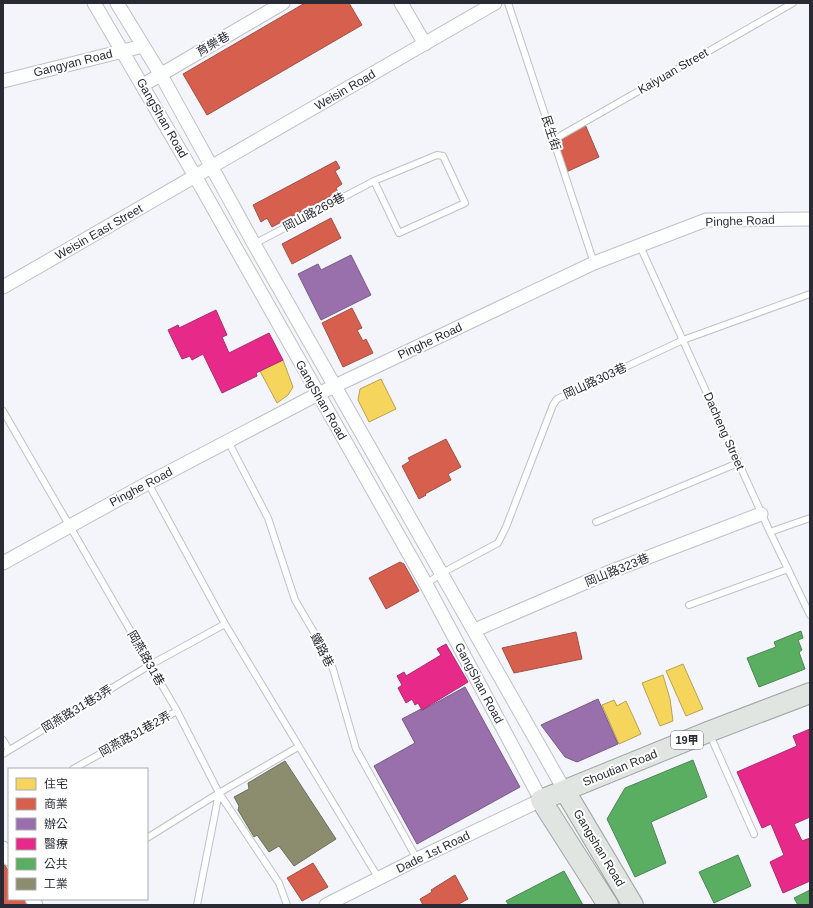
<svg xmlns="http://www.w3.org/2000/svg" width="813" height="908" viewBox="0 0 813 908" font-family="Helvetica,'Noto Sans TC',sans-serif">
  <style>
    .homes { fill: #f6d55c; stroke: #b8a250 }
    .shops { fill: #d6604d; stroke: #a25045 }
    .offices { fill: #9970ab; stroke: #775b87 }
    .health { fill: #e7298a; stroke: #ae2a70 }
    .public { fill: #5aae61; stroke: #4b8753 }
    .industry { fill: #8c8c6e; stroke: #6e6f5c }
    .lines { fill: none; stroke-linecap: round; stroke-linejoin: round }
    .lane-casing { stroke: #bfc1c7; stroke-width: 8 }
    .street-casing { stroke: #bfc1c7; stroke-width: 15 }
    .primary-casing { stroke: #9ea7a3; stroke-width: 22 }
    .lane { stroke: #fdfefe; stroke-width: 6 }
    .street { stroke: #fdfefe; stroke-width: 13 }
    .primary { stroke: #e0e5e2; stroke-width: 20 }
    .labels { text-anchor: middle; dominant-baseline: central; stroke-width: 4; stroke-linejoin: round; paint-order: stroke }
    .shield { fill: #fff; stroke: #686b70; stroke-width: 1 }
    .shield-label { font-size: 11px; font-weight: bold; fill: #282b33 }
    .street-label { font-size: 12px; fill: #282b33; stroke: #fff }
  </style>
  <rect width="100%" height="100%" fill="#f4f5fa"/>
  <!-- homes -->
  <path class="homes" d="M283 360 293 387 288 395 277 403 260 371Z
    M381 379 396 409 369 422 358 400 360 389Z
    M683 664 703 709 686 716 666 671Z
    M663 675 670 699 673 721 660 726 642 683Z
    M614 700 617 706 626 701 641 734 619 744 602 705Z"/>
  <!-- shops -->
  <path class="shops" d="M305 3H349L362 25 207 115 183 74Z
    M584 122 599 157 564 173 553 140Z
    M336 161 340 168 335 171 342 184 336 188 338 192 272 227 267 218 261 222 253 205Z
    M331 218 341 238 292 264 282 244Z
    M352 308 362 328 357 330 363 341 366 339 373 353 343 367 322 323Z
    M446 439 461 467 448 474 451 480 425 494 426 495 419 499 402 466 410 461 408 458Z
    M400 562 404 564 419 591 386 609 369 578Z
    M576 632 582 659 514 673 502 648Z
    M3 862 9 872V899H25L28 905H3Z
    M313 863 328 887 302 901 287 878Z
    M455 875 468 899 457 905H423L420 899 432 892 431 890Z"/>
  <!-- offices -->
  <path class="offices" d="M351 255 371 295 321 320 298 274 318 264 321 270Z
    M465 687 520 787 417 844 374 766 415 743 402 719 421 709V711Z
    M598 699 618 744 577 762 565 757 541 725Z"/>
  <!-- health -->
  <path class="health" d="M216 310 227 335 222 337 229 353 269 333 283 360 256 373 257 376 222 393 203 354 192 360 190 356 182 359 168 330 178 325 179 328Z
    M446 644 468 682 422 710 418 703 415 705 412 699 406 703 398 688 402 685 397 676 404 672 406 676 441 655 437 649Z
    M810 729V817L794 824 802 841 810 838V881L783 893 770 862 784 855 771 824 762 828 737 772 797 746 793 736Z"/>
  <!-- public -->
  <path class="public" d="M801 631 803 638 798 640 802 650 799 652 805 669 759 687 747 658 776 647 774 642Z
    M693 760 707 797 651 822 666 863 635 877 607 819 625 788Z
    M738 855 751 886 714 903 699 872Z
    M564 871 583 905H509L506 901Z
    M810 890V905H798L794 898Z"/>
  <!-- industry -->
  <path class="industry" d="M285 761 336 839 294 866 279 846 269 852 257 835 254 837 238 810 239 806 234 797 249 789 248 783Z"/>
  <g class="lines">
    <defs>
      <path id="lane" d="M508 3 594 263
        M553 140 793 3
        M254 244 374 181 437 155 443 156 465 203 399 233 374 181
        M640 246 770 532 810 615
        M3 411 177 711 219 793 279 883 287 905
        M228 441 268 518 295 600 325 651 333 669 356 749 417 859
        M148 483 225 624 379 879
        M596 522 738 463
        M770 532 810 518
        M426 584 442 573 498 543 506 527 553 405 557 399 683 340 810 294
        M689 605 788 569
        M710 735 754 834
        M3 740 9 750
        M3 754 150 665 225 624
        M73 769 177 711
        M147 838 219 793 298 747
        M197 905 219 793"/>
      <path id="street" d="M94 3 195 176 426 584 541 800 417 859 326 905
        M117 3 161 75 254 244 565 791
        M401 3 425 44
        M3 81 143 46
        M143 85 283 3
        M3 287 495 3
        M3 563 148 483 318 394 594 263 706 220 810 219
        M475 630 612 571 761 514
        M3 848 9 859
        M32 899 36 905"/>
      <path id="primary" d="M565 791 633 905
        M608 905 541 800 708 732 810 693"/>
    </defs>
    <!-- lane casing -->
    <use href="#lane" class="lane-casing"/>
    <!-- street casing -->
    <use href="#street" class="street-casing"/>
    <!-- primary casing -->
    <use href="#primary" class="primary-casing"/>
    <!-- lane -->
    <use href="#lane" class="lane"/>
    <!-- street -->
    <use href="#street" class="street"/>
    <!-- primary -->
    <use href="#primary" class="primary"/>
  </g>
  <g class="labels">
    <!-- shield labels -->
    <rect class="shield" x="671" y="731" width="32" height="18" rx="3"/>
    <g class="shield-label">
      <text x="687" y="740">19甲</text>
    </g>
    <!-- street labels -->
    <g class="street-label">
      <text transform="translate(213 44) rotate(-30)">育樂巷</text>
      <text transform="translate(73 63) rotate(-14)">Gangyan Road</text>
      <text transform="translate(673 71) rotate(-30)">Kaiyuan Street</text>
      <text transform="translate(345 90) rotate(-30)">Weisin Road</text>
      <text transform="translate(162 118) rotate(60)">GangShan Road</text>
      <text transform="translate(551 133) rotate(72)">民生街</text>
      <text transform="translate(314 212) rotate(-28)">岡山路269巷</text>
      <text transform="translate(740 221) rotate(-2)">Pinghe Road</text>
      <text transform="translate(99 232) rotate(-30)">Weisin East Street</text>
      <text transform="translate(430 341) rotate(-25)">Pinghe Road</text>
      <text transform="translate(595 381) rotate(-25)">岡山路303巷</text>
      <text transform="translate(321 400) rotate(60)">GangShan Road</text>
      <text transform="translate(724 431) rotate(66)">Dacheng Street</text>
      <text transform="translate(141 487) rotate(-28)">Pinghe Road</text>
      <text transform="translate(617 570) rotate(-22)">岡山路323巷</text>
      <text transform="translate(322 650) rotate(63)">鐵路巷</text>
      <text transform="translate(146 658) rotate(60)">岡燕路31巷</text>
      <text transform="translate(479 683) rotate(62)">GangShan Road</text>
      <text transform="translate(77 709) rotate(-31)">岡燕路31巷3弄</text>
      <text transform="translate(135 734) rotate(-29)">岡燕路31巷2弄</text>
      <text transform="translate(620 768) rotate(-22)">Shoutian Road</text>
      <text transform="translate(599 848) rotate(59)">Gangshan Road</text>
      <text transform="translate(433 852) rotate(-26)">Dade 1st Road</text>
    </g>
  </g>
  <!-- border -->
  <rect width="813" height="908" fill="none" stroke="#282b33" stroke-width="8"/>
  <!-- legend -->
  <rect x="8" y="768" width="140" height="132" fill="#ffffff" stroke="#a9aaad"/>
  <rect x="16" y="778" width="20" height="12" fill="#f6d55c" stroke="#a9aaad"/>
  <text x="44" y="788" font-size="12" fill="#282b33">住宅</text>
  <rect x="16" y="798" width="20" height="12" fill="#d6604d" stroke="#a9aaad"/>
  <text x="44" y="808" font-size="12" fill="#282b33">商業</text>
  <rect x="16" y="818" width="20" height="12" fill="#9970ab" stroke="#a9aaad"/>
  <text x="44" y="828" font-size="12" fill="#282b33">辦公</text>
  <rect x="16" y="838" width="20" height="12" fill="#e7298a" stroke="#a9aaad"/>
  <text x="44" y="848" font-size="12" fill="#282b33">醫療</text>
  <rect x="16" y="858" width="20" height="12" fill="#5aae61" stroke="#a9aaad"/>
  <text x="44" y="868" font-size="12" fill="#282b33">公共</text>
  <rect x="16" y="878" width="20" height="12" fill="#8c8c6e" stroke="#a9aaad"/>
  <text x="44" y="888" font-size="12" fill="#282b33">工業</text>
</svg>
